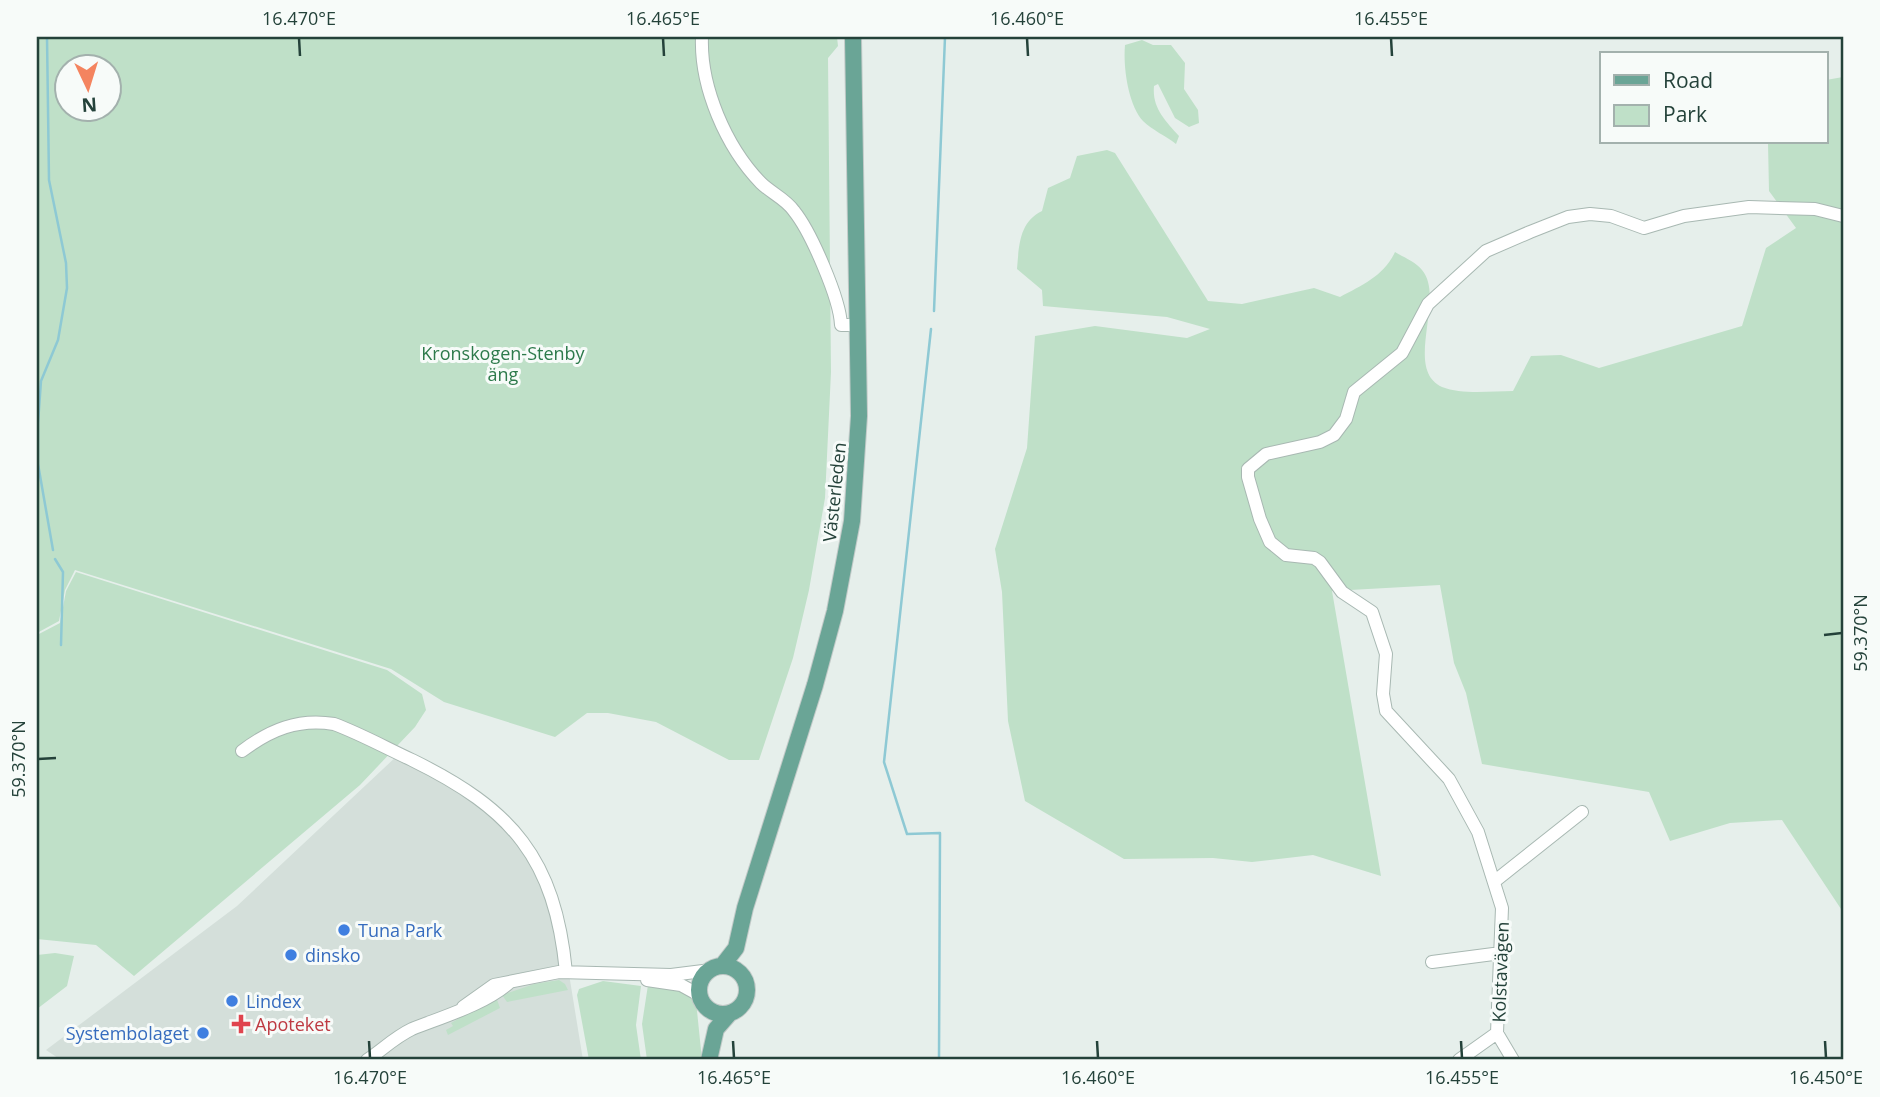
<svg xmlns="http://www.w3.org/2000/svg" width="1880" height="1097" viewBox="0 0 1880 1097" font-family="'Open Sans',sans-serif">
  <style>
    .built { fill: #d4dfda }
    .green { fill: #bfe0c8; fill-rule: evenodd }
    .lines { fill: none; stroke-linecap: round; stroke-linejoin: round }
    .stream { stroke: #8ec9d4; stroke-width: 2.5 }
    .minor-casing { stroke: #a8b8b2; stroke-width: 14 }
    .major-casing { stroke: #c2cac8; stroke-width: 18 }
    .minor { stroke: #fff; stroke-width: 12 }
    .major { stroke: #6aa596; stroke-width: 16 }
    .ticks { fill: none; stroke: #24423a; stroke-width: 2.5 }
    .shop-dot { fill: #3f7fe0; stroke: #f7fbf9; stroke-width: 2.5 }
    .health-dot { fill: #e0444e; stroke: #f7fbf9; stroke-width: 2.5 }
    .labels { text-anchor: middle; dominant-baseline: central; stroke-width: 6; stroke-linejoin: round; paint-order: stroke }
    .park-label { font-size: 18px; fill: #2d7a4b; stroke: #f7fbf9 }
    .street-label { font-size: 18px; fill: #24423a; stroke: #f7fbf9 }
    .shop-label { font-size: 18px; fill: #366cbe; stroke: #f7fbf9; text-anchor: start }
    .health-label { font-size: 18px; fill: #be3a42; stroke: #f7fbf9; text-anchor: start }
    .neatline { fill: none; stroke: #24423a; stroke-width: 2.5 }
    .ticks-label { font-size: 18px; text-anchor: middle; fill: #24423a }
  </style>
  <rect width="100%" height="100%" fill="#e6efeb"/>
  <!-- built -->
  <path class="built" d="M399 754 440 773 523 839 562 931 583 1060H61L46 1050 237 906Z"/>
  <!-- green -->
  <path class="green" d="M37 37H837L838 46 828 58 831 372 825 498 809 590 793 658 759 760H729L656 722 608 713H587L555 737 444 702 391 669 75 570 65 590 59 621 37 633ZM66 66H108V108H66Z
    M1142 40 1153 45H1171L1185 63 1184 89 1198 110 1199 123 1189 127 1175 118 1158 84 1154 86C1152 108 1165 120 1179 136L1176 144C1166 136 1152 130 1143 121 1128 104 1123 67 1125 45Z
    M1843 77V912L1782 820 1730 823 1670 841 1649 792 1482 764 1466 693 1454 663 1440 585 1332 591 1381 876 1313 855 1252 862 1213 858 1124 859 1025 801 1008 721 1002 592 995 549 1027 448 1035 336 1095 326 1187 338 1210 329 1167 317 1043 306 1042 290 1017 269C1019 246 1019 222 1042 211L1048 188 1070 178 1077 156 1107 150 1115 153 1208 301 1242 304 1314 288 1340 297C1362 285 1384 276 1395 252 1403 257 1416 262 1422 270 1446 298 1403 369 1442 387 1462 395 1492 391 1513 391L1531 356 1561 355 1599 368 1742 326 1766 248 1796 228 1769 191 1768 143 1826 142V80Z
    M76 572 387 670 422 694 426 710 415 727 360 785 134 976 96 945 37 939V635L60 623 66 591Z
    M55 953 74 956 67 986 37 1009V955Z
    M559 980 565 984 568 990 507 1002 502 995 534 984Z
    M603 981 641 986 636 1025 641 1060 618 1057 614 1060H589L577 995 579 989Z
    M648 985 682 990 696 1001 702 1060H647L642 1024Z
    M496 997 500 1008 448 1035 446 1030 453 1026 451 1023Z"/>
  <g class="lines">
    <!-- stream -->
    <path class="stream" d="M47 37 49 180 66 263 67 288 58 340 41 381 38 423V464L53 550
      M934 311 945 37
      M931 329 884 762 907 834 940 833 939 1060
      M55 559 63 572 61 645"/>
    <defs>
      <path id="minor" d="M702 37C700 87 726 147 761 183 771 193 786 199 794 211 811 232 840 299 841 325H859
        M242 751C270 730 298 718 334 724 361 734 386 748 412 760 512 809 555 858 566 972
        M1495 881 1582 812
        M1432 962 1501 953
        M647 980 681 985 701 996
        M463 1007 494 985 559 972 671 975 711 970
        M367 1060C382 1050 395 1037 412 1029 442 1017 486 1004 510 982
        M1459 1060 1497 1033
        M1513 1060 1497 1033 1502 908 1478 832 1449 779 1386 711 1383 694 1386 654 1372 612 1342 592 1320 562 1314 558 1286 555 1270 542 1260 519 1248 477V469L1266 454 1320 442 1334 435 1346 419 1354 392 1402 353 1428 304 1486 251 1530 232 1568 217 1590 214 1611 216 1644 228 1684 216 1749 207 1815 209 1843 216"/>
      <path id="major" d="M722 966 736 948 745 908 815 685 835 611 852 521 859 416 853 37
        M699 990a24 24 0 1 1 48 0a24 24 0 1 1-48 0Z
        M709 1060 716 1029 730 1013"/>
    </defs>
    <!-- minor casing -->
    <use href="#minor" class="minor-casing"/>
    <!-- major casing -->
    <use href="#major" class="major-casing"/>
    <!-- minor -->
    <use href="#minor" class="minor"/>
    <!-- major -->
    <use href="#major" class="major"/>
  </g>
  <!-- ticks -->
  <path class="ticks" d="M299 38 300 56M663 38 664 56M1027 38 1028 56M1391 38 1392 56M1824 635 1842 633M38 759 56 758M369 1041 370 1058M733 1041 734 1058M1097 1041 1098 1058M1461 1041 1462 1058M1825 1041 1826 1058"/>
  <!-- markers -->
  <g class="shop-dot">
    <circle cx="344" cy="930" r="7"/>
    <circle cx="291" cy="955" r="7"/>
    <circle cx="232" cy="1001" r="7"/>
    <circle cx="203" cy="1033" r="7"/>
  </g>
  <path class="health-dot" d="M237.5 1013.5h7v7h7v7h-7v7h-7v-7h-7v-7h7z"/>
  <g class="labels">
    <!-- park labels -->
    <g class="park-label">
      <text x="503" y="353">Kronskogen-Stenby<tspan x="503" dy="21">äng</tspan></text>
    </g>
    <!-- street labels -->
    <g class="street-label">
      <text transform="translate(834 492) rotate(-84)">Västerleden</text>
      <text transform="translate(1500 972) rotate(-88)">Kolstavägen</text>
    </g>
    <!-- shop labels -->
    <g class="shop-label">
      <text x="358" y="930">Tuna Park</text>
      <text x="305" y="955">dinsko</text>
      <text x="246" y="1001">Lindex</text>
      <text x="189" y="1033" text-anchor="end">Systembolaget</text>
    </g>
    <!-- health labels -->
    <g class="health-label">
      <text x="255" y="1024">Apoteket</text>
    </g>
  </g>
  <!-- border -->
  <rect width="1880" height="1097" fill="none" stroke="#f7fbf9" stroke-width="77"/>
  <!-- legend -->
  <rect x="1600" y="52" width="228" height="91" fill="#f7fbf9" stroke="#a3b1ad" stroke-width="2"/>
  <rect x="1614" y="75" width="35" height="10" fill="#6aa596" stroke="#a3b1ad" stroke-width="2"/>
  <text x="1663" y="88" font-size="21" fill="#24423a">Road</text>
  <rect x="1614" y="105" width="35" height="21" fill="#bfe0c8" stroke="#a3b1ad" stroke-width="2"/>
  <text x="1663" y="122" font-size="21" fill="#24423a">Park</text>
  <!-- north arrow -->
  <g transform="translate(88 88) rotate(176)"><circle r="33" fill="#f7fbf9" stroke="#a3b1ad" stroke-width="2"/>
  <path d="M0-5L12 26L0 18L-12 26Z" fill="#f4845f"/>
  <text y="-10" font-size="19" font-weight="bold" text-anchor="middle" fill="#24423a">N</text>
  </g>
  <rect x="38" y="38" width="1804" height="1020" class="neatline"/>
  <g class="ticks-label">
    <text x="299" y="25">16.470°E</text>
    <text x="663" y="25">16.465°E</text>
    <text x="1027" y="25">16.460°E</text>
    <text x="1391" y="25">16.455°E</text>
    <text transform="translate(1861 633) rotate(-90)" y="6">59.370°N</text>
    <text transform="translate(19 759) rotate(-90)" y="6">59.370°N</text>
    <text x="370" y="1084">16.470°E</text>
    <text x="734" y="1084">16.465°E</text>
    <text x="1098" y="1084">16.460°E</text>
    <text x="1462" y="1084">16.455°E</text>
    <text x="1826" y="1084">16.450°E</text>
  </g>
</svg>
